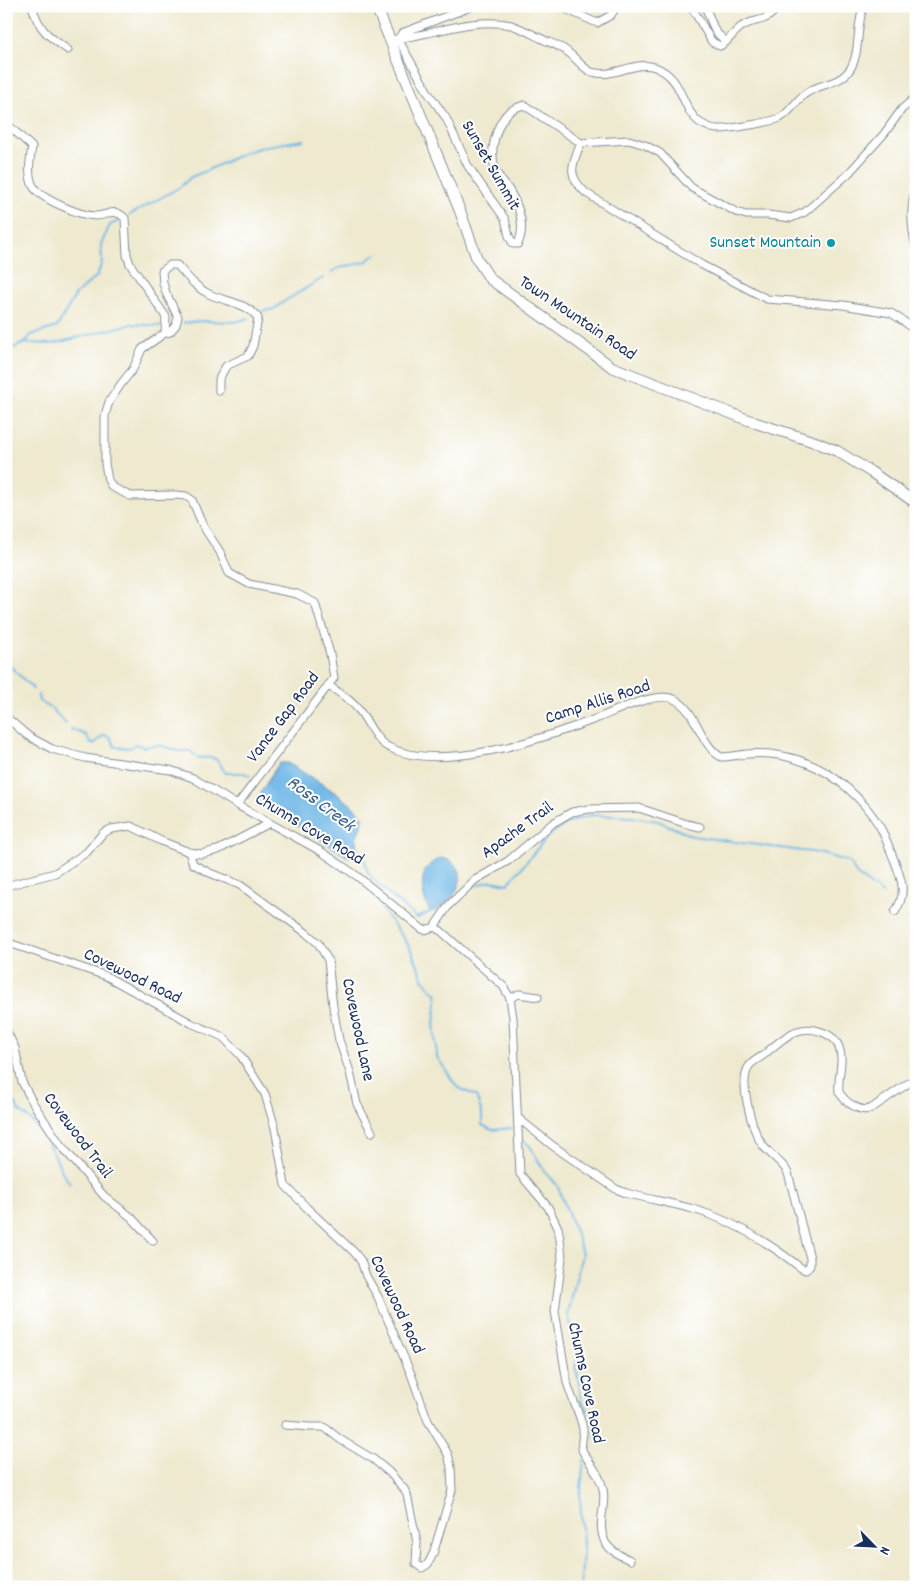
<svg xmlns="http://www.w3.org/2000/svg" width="922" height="1593" viewBox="0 0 922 1593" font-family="Dekko,sans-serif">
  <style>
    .water { fill: #6fb8e7; stroke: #4574a2 }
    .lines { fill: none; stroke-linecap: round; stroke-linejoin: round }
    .stream { stroke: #6fb8e7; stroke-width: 2 }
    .street-casing { stroke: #848c96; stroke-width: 9 }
    .secondary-casing { stroke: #848c96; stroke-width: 12 }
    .street { stroke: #fff; stroke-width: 7 }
    .secondary { stroke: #fff; stroke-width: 10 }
    .culture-dot { fill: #0f9aa8; stroke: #fff; stroke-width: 2 }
    .labels { text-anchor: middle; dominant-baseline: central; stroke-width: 4; stroke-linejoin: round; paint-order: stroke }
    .street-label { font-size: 18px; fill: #1b2f5e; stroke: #fff }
    .culture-label { font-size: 18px; fill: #0d838f; stroke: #fff; text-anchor: end }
    .water-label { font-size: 19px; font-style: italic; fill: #385f8e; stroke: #fff }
  </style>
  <rect width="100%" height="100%" fill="#fff"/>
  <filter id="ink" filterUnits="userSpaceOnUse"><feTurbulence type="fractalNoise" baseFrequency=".02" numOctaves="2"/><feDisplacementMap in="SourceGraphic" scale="10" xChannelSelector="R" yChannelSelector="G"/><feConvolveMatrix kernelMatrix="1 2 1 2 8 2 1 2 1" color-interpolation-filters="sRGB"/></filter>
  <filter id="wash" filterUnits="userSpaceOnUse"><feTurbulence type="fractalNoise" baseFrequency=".0096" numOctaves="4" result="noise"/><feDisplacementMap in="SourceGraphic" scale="20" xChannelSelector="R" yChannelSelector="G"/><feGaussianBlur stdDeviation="1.12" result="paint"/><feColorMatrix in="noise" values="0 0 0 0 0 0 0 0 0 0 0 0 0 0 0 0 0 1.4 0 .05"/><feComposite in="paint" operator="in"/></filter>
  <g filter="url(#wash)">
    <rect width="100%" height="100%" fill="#eee9cf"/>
    <!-- water -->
    <path class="water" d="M279 763H288C311 778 348 797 364 818L356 839 357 849 354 855 348 857 297 825 284 815H274L261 805V792Z
      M442 858C479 867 452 907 431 912 419 896 417 864 442 858Z"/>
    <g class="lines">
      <!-- stream -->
      <path class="stream" d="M130 215 180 187 191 177 208 170 246 152 266 146 304 140
        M332 272 339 268 365 262 376 254
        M263 311 274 309 285 301 323 278
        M184 323 203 321 235 322 249 318
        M25 343 31 335 57 327 76 294 97 276 102 262 101 244 110 225 119 221
        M6 351 25 343 52 344 132 324 160 326
        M6 662 33 689
        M38 695 39 701 52 709 66 724
        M71 729 86 735 90 742 94 744 104 735 110 737 115 747 130 748 135 744 144 747 159 745 178 751H190L198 758C215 757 217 756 225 773H244L250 776
        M355 848C370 859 362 865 370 875 383 891 401 904 417 918L432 911
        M474 886 491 881 508 884 547 837 567 823 592 815 631 817 658 821 692 836 802 851C819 851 833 858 849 862L858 876 883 894
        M377 898C384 917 402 932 411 950 420 966 420 982 436 993L437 1002 434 1023 437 1057 457 1087 476 1096 482 1113V1125L492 1130 512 1128
        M909 919 916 923
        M6 1070 10 1093 19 1111 29 1118 45 1138 56 1158 63 1174 70 1183
        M524 1141 530 1146 543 1169 557 1185 578 1239 582 1254 568 1315 579 1356 575 1367 579 1380 581 1402 593 1416 596 1438
        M588 1453 591 1447
        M581 1587 583 1546 580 1497 584 1460"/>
    </g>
  </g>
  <g filter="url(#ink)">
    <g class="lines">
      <defs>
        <path id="street" d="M32 6C39 30 48 36 68 50
          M473 6 402 33 398 39 429 94 446 118 468 166 505 219 509 236 513 244H518C526 226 519 206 509 190 504 184 499 177 496 171 490 155 493 141 499 126 505 114 510 109 524 105L581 143 629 140 645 145 660 153 692 188 736 212 746 215H768L791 218 805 212 848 174 884 134 902 109 916 97
          M559 6 597 23 611 15 617 6
          M691 6 712 42 720 46C729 41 733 33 741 27 755 17 766 25 778 6
          M705 6 715 31 726 42
          M396 39C433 35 473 16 511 25 524 29 537 37 549 42 556 45 564 48 569 53 577 59 583 69 592 72 613 79 635 60 655 67 684 78 680 107 699 122 704 125 711 129 717 129 726 130 771 122 780 118 791 112 797 98 808 92 820 84 838 84 848 72 862 55 855 25 864 6
          M6 123 32 147C30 160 27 173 33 186 40 199 81 216 96 216 108 216 113 207 125 218L127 255 130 264 166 317 165 333 142 349 133 369 121 384 109 402 105 415V464L108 480 112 487 130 496 176 495 186 496 192 500 203 526 220 552 229 573 249 584 297 594 315 603 330 654 334 678 237 805
          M581 143C572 165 566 175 586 193L702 265 767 299 843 305 891 313 906 323 916 332
          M916 188C910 207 911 227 916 246
          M165 333 170 332 176 325 178 317 166 293 163 283 162 271 170 265H177C187 276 196 288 209 294 226 302 246 302 258 318L253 346 248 356 226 366 219 379V391
          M328 685C338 692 350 699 358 709 368 720 374 740 388 747 442 774 545 738 598 718 616 711 656 691 674 699 698 711 699 744 721 757 730 757 738 755 747 754 768 752 787 755 807 763 837 775 863 799 880 827 886 838 890 850 895 862 902 880 907 894 895 912
          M6 717 28 736 52 749 85 758 170 770 193 778 237 805 322 852 357 876 422 929 425 930 434 927 441 931 503 986 510 998 513 1018 520 1174 548 1207 558 1228 560 1239 562 1258 555 1311 567 1382C571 1398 580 1413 583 1429 584 1436 579 1445 583 1452 590 1464 600 1474 603 1489 607 1506 596 1523 605 1542 610 1551 621 1556 630 1560
          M189 852 193 864 210 873 240 885 305 932 318 943 328 960 333 1007 339 1040 350 1072 357 1104 372 1132
          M6 886 55 873 87 852 103 833 111 829 131 826 161 841 189 852 201 854 218 850 270 823
          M434 927 449 905 475 880 508 861 553 823 572 812 589 809 639 808 687 824 700 827
          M6 942 106 976 191 1023 223 1037 241 1056 265 1094 275 1128 285 1185 307 1208 354 1252 361 1261 366 1276 378 1297 411 1374 428 1421 448 1454 451 1467 452 1490 433 1554 428 1564 422 1568 416 1564 417 1542 407 1495 404 1489 389 1472 373 1459 341 1440 324 1427H309L285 1425
          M510 998 519 994 538 997
          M6 1030 15 1048 22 1082 33 1103 60 1144 104 1196 131 1217 153 1241
          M518 1118 553 1146 616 1189 626 1193C648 1199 671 1203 693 1209 734 1221 768 1242 801 1268L806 1270 810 1265V1258L788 1173C783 1163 773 1157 765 1148 755 1137 750 1117 747 1102 745 1092 743 1078 748 1068 751 1061 759 1059 765 1054 781 1040 798 1022 822 1032 827 1034 834 1037 837 1043 846 1059 837 1075 839 1092 845 1102 861 1114 872 1108L916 1078"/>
        <path id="secondary" d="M376 6 460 211 477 259 490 279 612 367 756 423 818 443 837 451 871 472 916 503"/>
      </defs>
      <!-- street casing -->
      <use href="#street" class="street-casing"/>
      <!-- secondary casing -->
      <use href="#secondary" class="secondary-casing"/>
      <!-- street -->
      <use href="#street" class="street"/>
      <!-- secondary -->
      <use href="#secondary" class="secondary"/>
    </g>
  </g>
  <!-- markers -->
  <circle class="culture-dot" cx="831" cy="243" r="5"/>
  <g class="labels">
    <!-- street labels -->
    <g class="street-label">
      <text transform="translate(490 166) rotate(60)">Sunset Summit</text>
      <text transform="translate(577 319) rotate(34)">Town Mountain Road</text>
      <text transform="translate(598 703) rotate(-18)">Camp Allis Road</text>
      <text transform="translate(284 718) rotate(-53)">Vance Gap Road</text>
      <text transform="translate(309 830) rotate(31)">Chunns Cove Road</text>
      <text transform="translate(518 831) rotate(-36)">Apache Trail</text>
      <text transform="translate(132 977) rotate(26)">Covewood Road</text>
      <text transform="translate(357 1030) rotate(78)">Covewood Lane</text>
      <text transform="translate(77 1136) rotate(53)">Covewood Trail</text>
      <text transform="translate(396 1305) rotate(65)">Covewood Road</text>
      <text transform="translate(585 1383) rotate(78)">Chunns Cove Road</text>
    </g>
    <!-- culture labels -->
    <g class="culture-label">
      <text x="821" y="243">Sunset Mountain</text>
    </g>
    <!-- water labels -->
    <g class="water-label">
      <text transform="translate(320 805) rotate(37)">Ross Creek</text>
    </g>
  </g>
  <!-- margin -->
  <rect width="922" height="1593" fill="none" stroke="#fff" stroke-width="25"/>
  <!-- north arrow -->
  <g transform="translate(874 1546) rotate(114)" stroke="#ffffff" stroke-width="4" paint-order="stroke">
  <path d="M0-4L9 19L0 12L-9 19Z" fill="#1b2f5e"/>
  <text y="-8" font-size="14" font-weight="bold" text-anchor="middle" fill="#1b2f5e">N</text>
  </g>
</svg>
